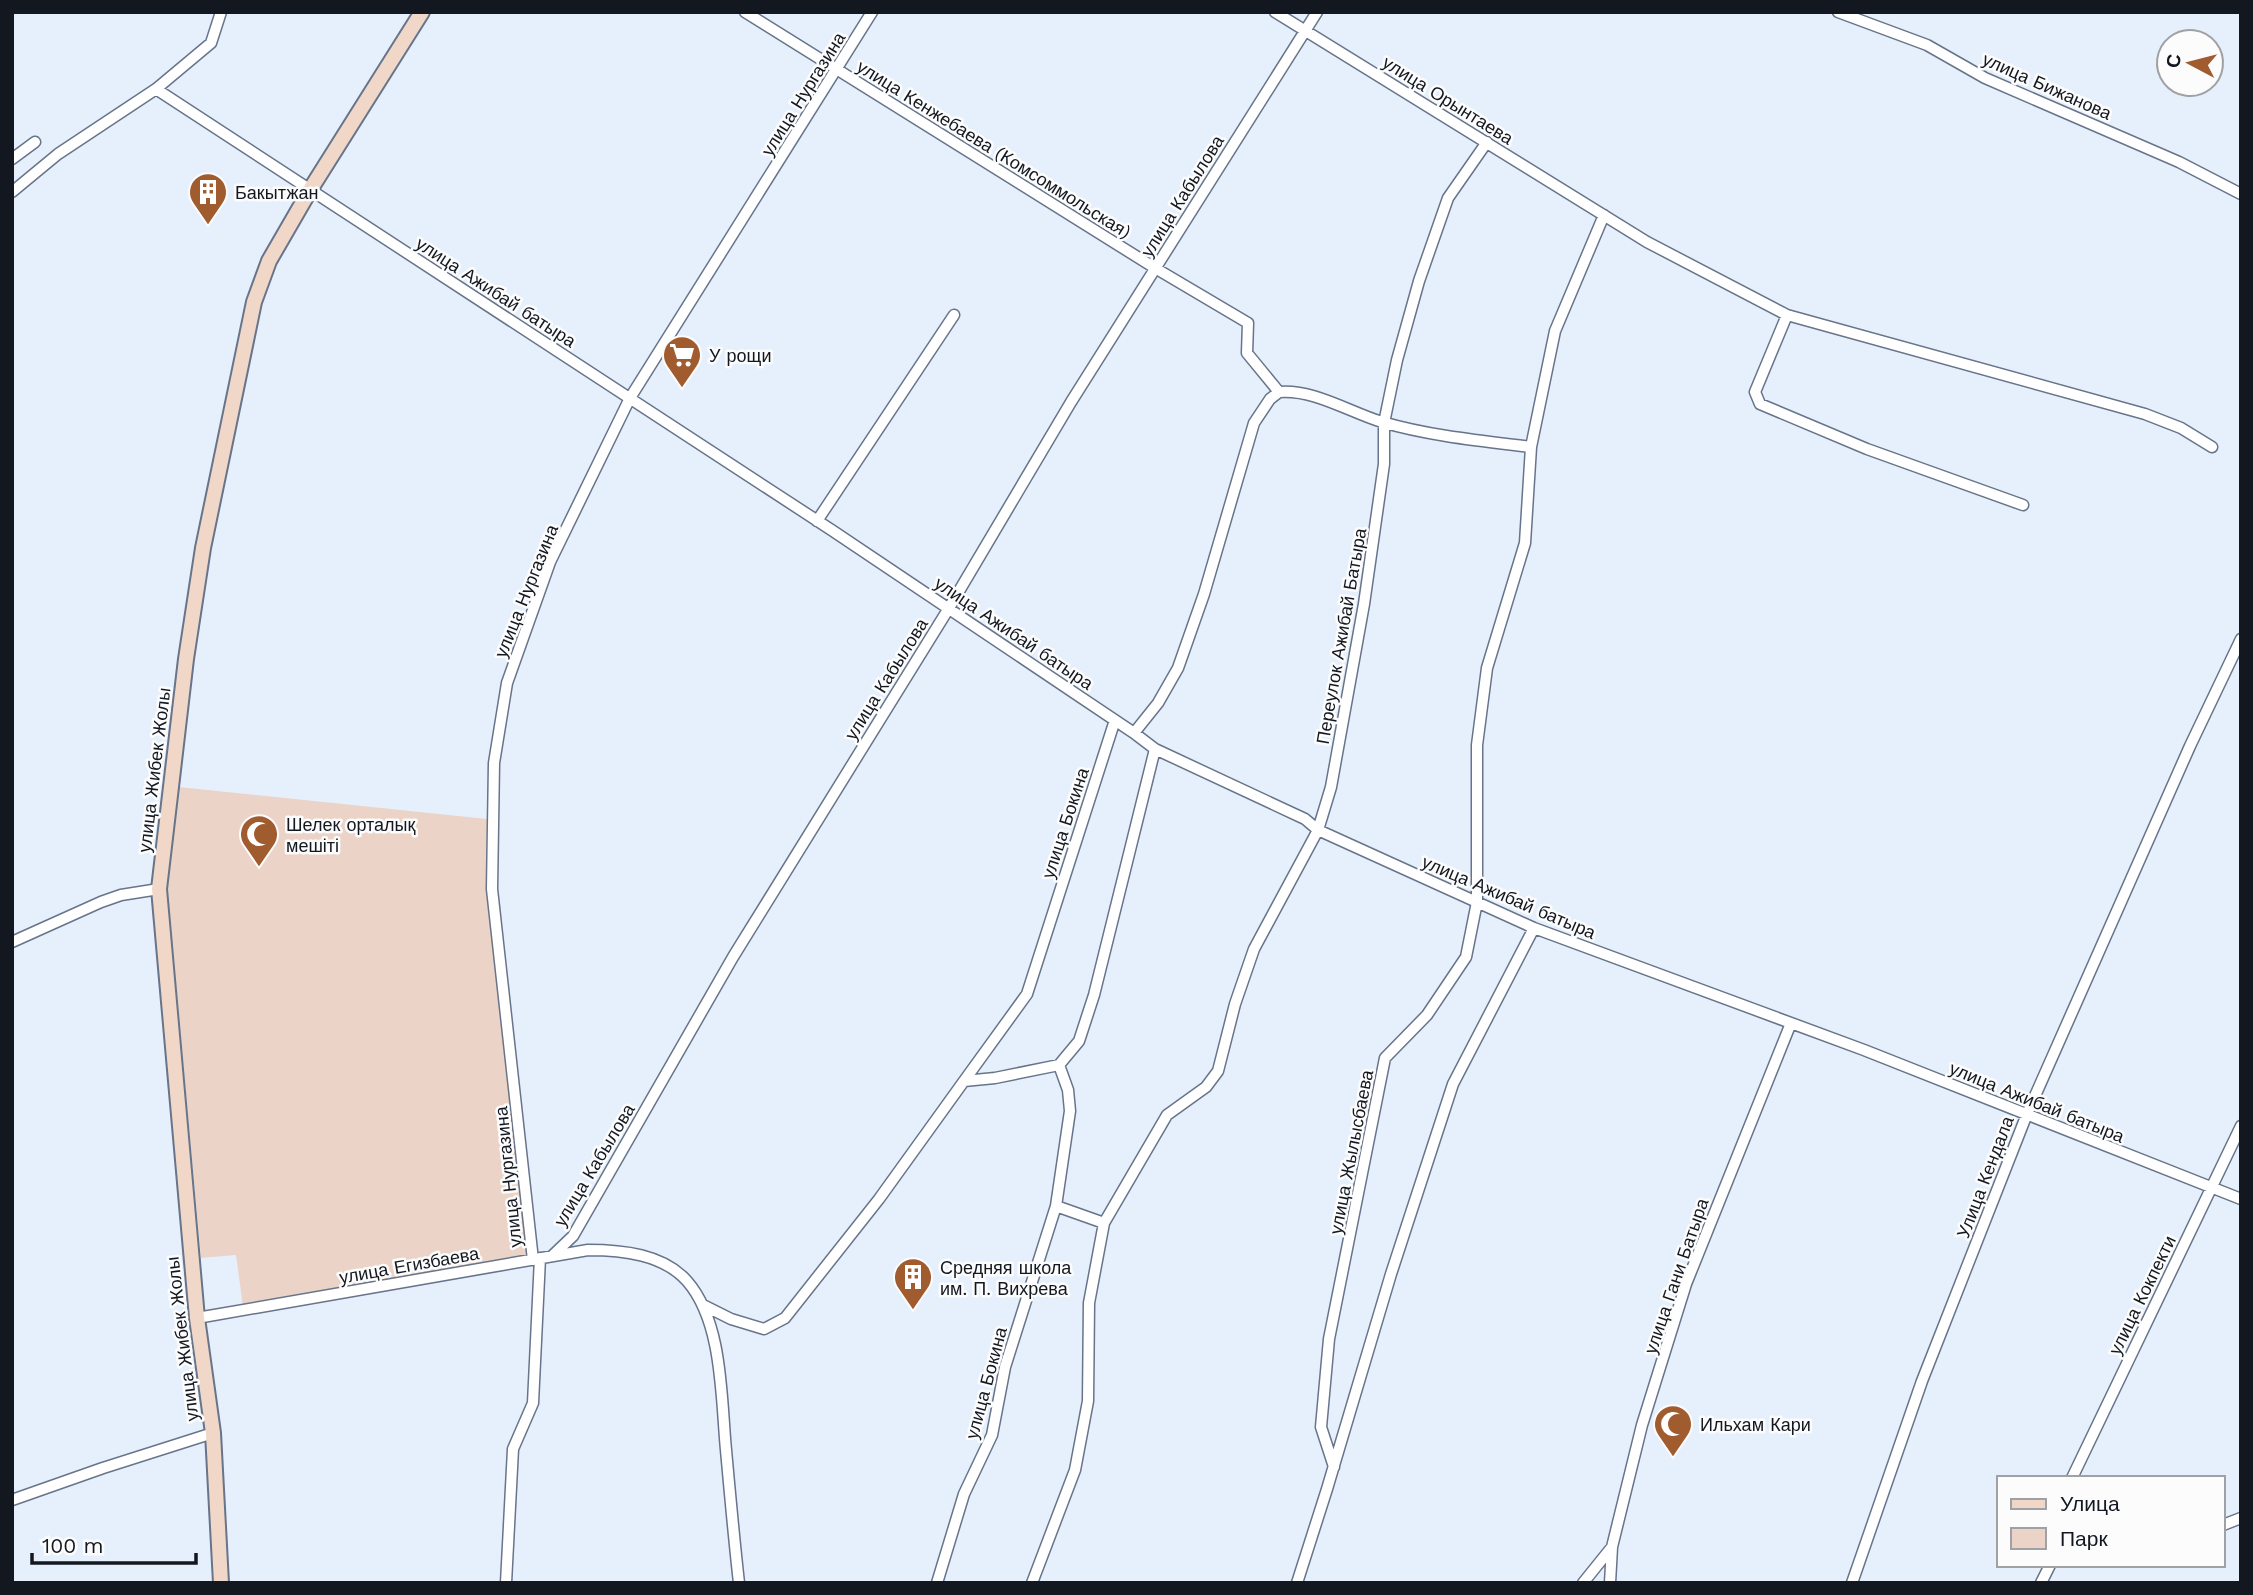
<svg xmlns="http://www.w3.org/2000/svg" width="2253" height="1595" viewBox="0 0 2253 1595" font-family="'Work Sans',sans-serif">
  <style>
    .green { fill: #ebd4c7 }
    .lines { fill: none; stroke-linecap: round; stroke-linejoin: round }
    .street-casing { stroke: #677489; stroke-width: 13 }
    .secondary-casing { stroke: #677489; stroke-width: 18 }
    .street { stroke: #fff; stroke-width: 10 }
    .secondary { stroke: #f0d7c7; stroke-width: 14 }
    .labels { text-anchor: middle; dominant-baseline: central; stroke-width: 5; stroke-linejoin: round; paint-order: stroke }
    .street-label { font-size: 18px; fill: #131820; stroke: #fcfcfc }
    .poi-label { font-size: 18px; fill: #131820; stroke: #fcfcfc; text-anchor: start }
  </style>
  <rect width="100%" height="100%" fill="#e6f0fd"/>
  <!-- green -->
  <path class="green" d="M179 787 487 819 486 889 530 1259 243 1307 236 1255 201 1258 167 888Z"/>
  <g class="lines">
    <defs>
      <path id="street" d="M745 12 1155 268 1248 323 1247 353 1279 392
        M1275 12 1647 242 1787 315 2145 414 2181 428 2212 447
        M1838 12 1927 45 1985 78 2179 162 2241 194
        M156 89 833 531 1134 733 1155 749 1305 819 1318 830 1534 928 1864 1050 2241 1199
        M12 159 35 142
        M12 192 58 154 156 89 211 43 221 12
        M1787 315 1755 392 1760 404 1867 449 2023 505
        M1279 392C1314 389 1349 412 1382 422 1430 436 1482 441 1531 447
        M817 521 954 315
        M1134 733 1158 703 1178 668 1204 594 1254 423 1270 399 1279 392
        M12 942 101 902 121 895 159 889
        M964 1081 1027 994 1115 720
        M1056 1206 1104 1223
        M552 1256 573 1236 733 957 949 608 1071 402 1317 12
        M533 1260 492 889 494 763 507 683 550 562 630 398 872 12
        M703 1305 731 1319 764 1329 785 1318 879 1199 964 1081 995 1078 1059 1065 1079 1041 1094 995 1155 749
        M197 1318 588 1250C622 1250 663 1254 687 1281 723 1322 721 1398 726 1450 730 1494 734 1539 739 1583
        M1334 1467 1321 1427 1329 1339 1385 1058 1427 1015 1466 957 1477 902V745L1487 668 1525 543 1531 447 1555 331 1604 215
        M2072 1478 2241 1126
        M12 1500 103 1468 213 1433
        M2223 1525 2241 1518
        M506 1583 513 1449 533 1403 540 1258
        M937 1583 964 1494 992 1435 1005 1367 1056 1206 1070 1111 1068 1090 1059 1065
        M1032 1583 1075 1470 1088 1401 1089 1303 1104 1223 1167 1115 1206 1087 1218 1071 1235 1004 1254 949 1318 830 1331 787 1364 604 1384 464V423L1397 360 1419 281 1448 198 1487 142
        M1297 1583 1327 1489 1391 1274 1453 1084 1534 928
        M1583 1583 1612 1547
        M1610 1583 1612 1547 1642 1425 1686 1284 1791 1023
        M1852 1583 1922 1381 2027 1114 2190 746 2241 639
        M2041 1583 2050 1565"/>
      <path id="secondary" d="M221 1583 213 1433 197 1318 159 889 186 659 203 548 254 302 269 261 310 190 422 12"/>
    </defs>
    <!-- street casing -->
    <use href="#street" class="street-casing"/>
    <!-- secondary casing -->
    <use href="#secondary" class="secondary-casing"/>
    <!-- street -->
    <use href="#street" class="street"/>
    <!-- secondary -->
    <use href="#secondary" class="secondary"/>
  </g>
  <!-- icons -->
  <defs>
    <symbol id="building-pin" viewBox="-11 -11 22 30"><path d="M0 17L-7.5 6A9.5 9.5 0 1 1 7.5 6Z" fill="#a05b2f" stroke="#fcfcfc"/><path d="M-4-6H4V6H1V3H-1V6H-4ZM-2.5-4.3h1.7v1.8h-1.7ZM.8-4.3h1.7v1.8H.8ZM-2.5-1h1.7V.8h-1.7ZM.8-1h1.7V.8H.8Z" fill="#fff"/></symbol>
    <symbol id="supermarket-pin" viewBox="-11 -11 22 30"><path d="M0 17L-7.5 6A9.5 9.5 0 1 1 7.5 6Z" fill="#a05b2f" stroke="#fcfcfc"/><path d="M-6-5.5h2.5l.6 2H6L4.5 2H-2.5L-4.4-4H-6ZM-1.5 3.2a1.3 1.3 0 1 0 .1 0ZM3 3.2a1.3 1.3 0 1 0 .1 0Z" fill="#fff"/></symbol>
    <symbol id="mosque-pin" viewBox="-11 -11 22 30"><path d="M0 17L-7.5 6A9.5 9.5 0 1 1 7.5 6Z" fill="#a05b2f" stroke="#fcfcfc"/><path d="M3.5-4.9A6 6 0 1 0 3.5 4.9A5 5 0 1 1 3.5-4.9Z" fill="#fff"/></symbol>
  </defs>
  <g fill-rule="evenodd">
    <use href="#building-pin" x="186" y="170" width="44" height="60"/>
    <use href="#supermarket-pin" x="660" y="333" width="44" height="60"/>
    <use href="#mosque-pin" x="237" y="812" width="44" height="60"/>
    <use href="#building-pin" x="891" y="1255" width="44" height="60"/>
    <use href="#mosque-pin" x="1651" y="1402" width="44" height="60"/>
  </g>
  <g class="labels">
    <!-- street labels -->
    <g class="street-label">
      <text transform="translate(2047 86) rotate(24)">улица Бижанова</text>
      <text transform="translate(803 94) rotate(-58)">улица Нургазина</text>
      <text transform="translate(1448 100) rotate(32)">улица Орынтаева</text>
      <text transform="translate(994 149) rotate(32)">улица Кенжебаева (Комсоммольская)</text>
      <text transform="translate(1182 196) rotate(-58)">улица Кабылова</text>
      <text transform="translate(496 292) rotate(33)">улица Ажибай батыра</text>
      <text transform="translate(526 591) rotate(-68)">улица Нургазина</text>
      <text transform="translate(1014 633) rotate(34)">улица Ажибай батыра</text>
      <text transform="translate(1341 636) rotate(-80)">Переулок Ажибай Батыра</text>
      <text transform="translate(886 679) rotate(-58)">улица Кабылова</text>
      <text transform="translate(154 770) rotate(-83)">улица Жибек Жолы</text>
      <text transform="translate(1065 823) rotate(-72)">улица Бокина</text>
      <text transform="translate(1509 897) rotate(23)">улица Ажибай батыра</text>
      <text transform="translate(2037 1102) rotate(22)">улица Ажибай батыра</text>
      <text transform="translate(1351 1152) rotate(-79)">улица Жылысбаева</text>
      <text transform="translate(594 1165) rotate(-59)">улица Кабылова</text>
      <text transform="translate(508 1177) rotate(-96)">улица Нургазина</text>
      <text transform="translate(1985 1177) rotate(-69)">Улица Кендала</text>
      <text transform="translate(409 1265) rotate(-10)">улица Егизбаева</text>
      <text transform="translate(1676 1276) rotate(-71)">улица Гани Батыра</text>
      <text transform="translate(2142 1295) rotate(-64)">улица Кокпекти</text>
      <text transform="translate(182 1339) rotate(-97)">улица Жибек Жолы</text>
      <text transform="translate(986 1383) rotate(-75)">улица Бокина</text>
    </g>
    <!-- poi labels -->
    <g class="poi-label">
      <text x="235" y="192">Бакытжан</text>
      <text x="709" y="355">У рощи</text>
      <text x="286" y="824">Шелек орталық<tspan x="286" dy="21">мешіті</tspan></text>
      <text x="940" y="1267">Средняя школа<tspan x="940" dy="21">им. П. Вихрева</tspan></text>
      <text x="1700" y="1424">Ильхам Кари</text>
    </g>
  </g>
  <!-- border -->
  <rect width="2253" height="1595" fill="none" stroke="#131820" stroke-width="28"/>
  <!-- legend -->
  <rect x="1997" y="1476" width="228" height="91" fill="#fcfcfc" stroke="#9fa1a4" stroke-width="2"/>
  <rect x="2011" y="1499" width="35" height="10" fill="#f0d7c7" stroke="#9fa1a4" stroke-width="2"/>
  <text x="2060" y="1511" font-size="21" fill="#131820">Улица</text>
  <rect x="2011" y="1528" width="35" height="21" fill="#ebd4c7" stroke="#9fa1a4" stroke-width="2"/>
  <text x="2060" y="1546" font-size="21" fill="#131820">Парк</text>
  <!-- north arrow -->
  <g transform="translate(2190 63) rotate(277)"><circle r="33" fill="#fcfcfc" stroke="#9fa1a4" stroke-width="2"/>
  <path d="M0-5L12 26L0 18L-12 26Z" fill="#a05b2f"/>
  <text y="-10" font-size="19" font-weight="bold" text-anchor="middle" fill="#131820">С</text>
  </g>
  <!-- scale -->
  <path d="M32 1553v10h164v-10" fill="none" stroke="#131820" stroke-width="3.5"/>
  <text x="42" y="1553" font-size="21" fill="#131820" stroke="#fcfcfc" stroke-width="5" paint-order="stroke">100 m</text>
</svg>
